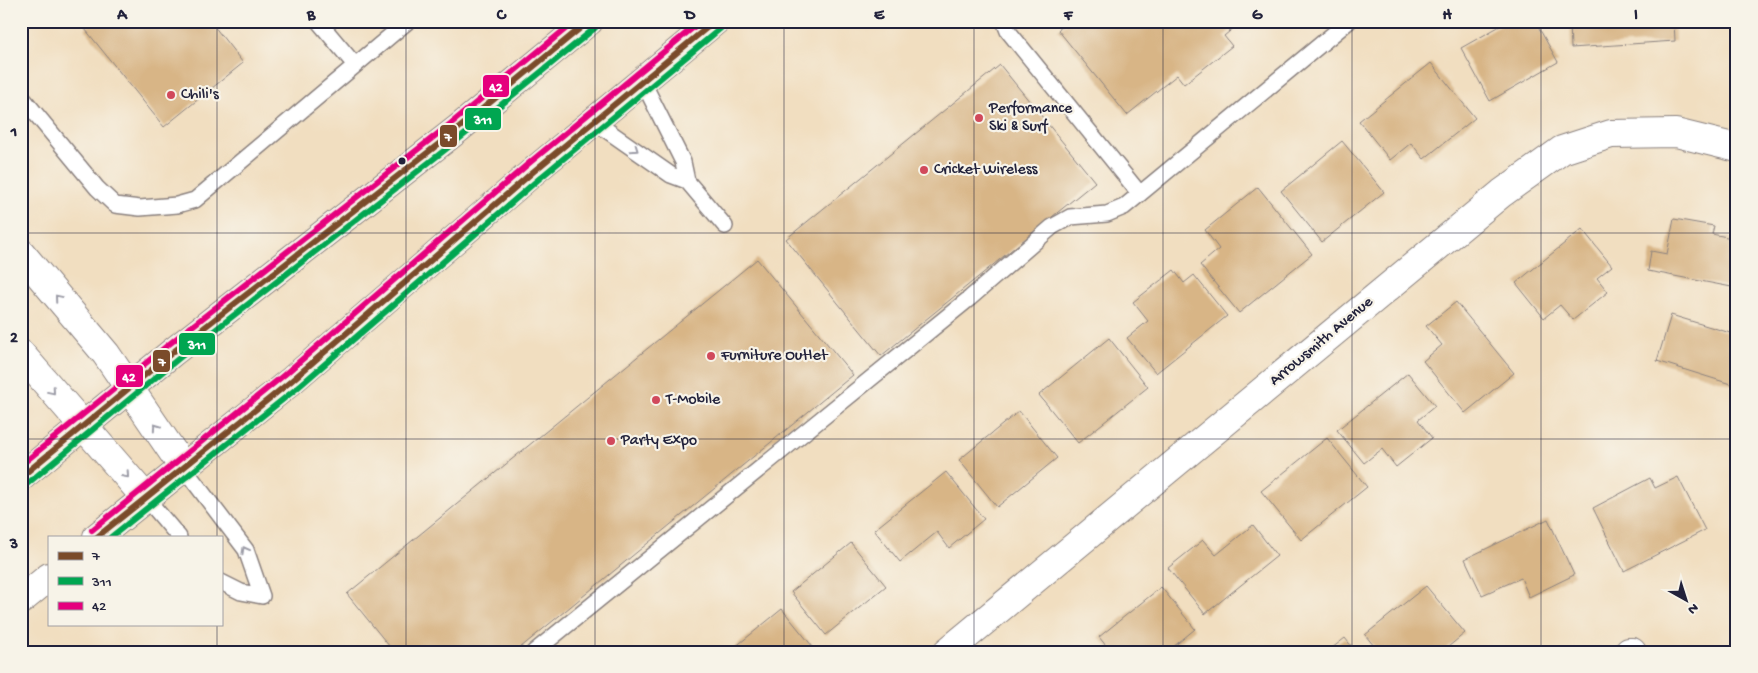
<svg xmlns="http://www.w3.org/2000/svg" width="1758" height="673" viewBox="0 0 1758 673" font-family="'Gochi Hand',sans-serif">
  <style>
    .building { fill: #d8b586 }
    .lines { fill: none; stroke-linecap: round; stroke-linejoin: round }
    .lane-casing { stroke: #8a807e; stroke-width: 18 }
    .street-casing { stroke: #8a807e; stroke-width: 30 }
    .primary-casing { stroke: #8a807e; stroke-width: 30 }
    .lane { stroke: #fff; stroke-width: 15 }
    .street { stroke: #fff; stroke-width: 28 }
    .primary { stroke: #fff; stroke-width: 28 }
    .bus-1-casing { stroke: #f7f3e8; stroke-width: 10 }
    .bus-2-casing { stroke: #f7f3e8; stroke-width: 10 }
    .bus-3-casing { stroke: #f7f3e8; stroke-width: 10 }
    .bus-1 { stroke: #7a4b2a; stroke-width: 6 }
    .bus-2 { stroke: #00a651; stroke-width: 6 }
    .bus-3 { stroke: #e5007d; stroke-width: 6 }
    .oneway { stroke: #9c9ca7 }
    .grid { fill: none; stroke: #22223b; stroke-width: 1; stroke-opacity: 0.55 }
    .poi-dot { fill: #d1495b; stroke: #f7f3e8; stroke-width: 2 }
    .bus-dot { fill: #22223b; stroke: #f7f3e8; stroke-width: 2 }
    .labels { text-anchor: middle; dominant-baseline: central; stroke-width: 4.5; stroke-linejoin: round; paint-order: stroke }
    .poi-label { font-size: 16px; fill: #22223b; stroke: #f7f3e8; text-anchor: start }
    .street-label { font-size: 16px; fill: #22223b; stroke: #f7f3e8 }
    .line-badge { stroke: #f7f3e8; stroke-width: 2 }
    .badge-label { font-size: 14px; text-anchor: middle; font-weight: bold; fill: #fff }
    .neatline { fill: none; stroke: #22223b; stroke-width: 2 }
    .grid-label { font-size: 16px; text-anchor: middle; font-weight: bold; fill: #22223b }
  </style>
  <rect width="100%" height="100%" fill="#f7f3e8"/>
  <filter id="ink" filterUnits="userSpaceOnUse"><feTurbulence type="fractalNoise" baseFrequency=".02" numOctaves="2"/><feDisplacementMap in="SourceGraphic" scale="10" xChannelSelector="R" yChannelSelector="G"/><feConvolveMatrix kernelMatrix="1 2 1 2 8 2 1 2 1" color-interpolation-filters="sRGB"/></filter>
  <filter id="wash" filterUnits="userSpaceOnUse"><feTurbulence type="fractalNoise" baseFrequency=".0096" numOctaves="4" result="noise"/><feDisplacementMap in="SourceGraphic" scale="20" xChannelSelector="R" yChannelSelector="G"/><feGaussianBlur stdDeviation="1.12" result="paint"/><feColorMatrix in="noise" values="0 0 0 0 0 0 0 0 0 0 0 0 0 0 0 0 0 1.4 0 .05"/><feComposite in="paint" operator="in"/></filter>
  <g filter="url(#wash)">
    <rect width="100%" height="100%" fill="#f1dec0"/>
    <g id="blocks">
      <!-- building -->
      <path class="building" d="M94 21H210L243 63 164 127 85 29Z
        M1069 21H1242L1224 36 1232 46 1184 84 1177 75 1127 115 1058 30Z
        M1509 21H1535L1558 62 1490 101 1461 48Z
        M1570 21H1674L1675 41 1571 48Z
        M1431 63 1475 118 1424 159 1411 143 1390 160 1359 121Z
        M1000 65 1095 182 881 356 786 239Z
        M1342 141 1384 192 1322 242 1281 191Z
        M1258 187 1312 254 1239 313 1200 265 1219 249 1205 230Z
        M1674 219 1714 226 1712 234 1737 239V288L1648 271 1651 251 1667 254Z
        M1582 229 1612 266 1597 278 1608 292 1573 320 1560 305 1544 318 1516 283Z
        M757 259 853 375 515 652H394L347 594Z
        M1174 270 1184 283 1194 275 1227 316 1156 373 1127 338 1148 321 1133 302Z
        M1456 302 1514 373 1465 413 1423 361 1442 345 1426 326Z
        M1671 315 1737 335V386L1657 361Z
        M1109 338 1148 387 1078 443 1039 395Z
        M1408 373 1435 406 1418 420 1432 438 1396 467 1382 449 1364 463 1337 430Z
        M1019 411 1057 458 997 507 959 460Z
        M1327 438 1367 487 1301 540 1261 491Z
        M946 472 984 519 949 548 937 532 900 562 874 530Z
        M1678 477 1705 530 1624 571 1593 508 1650 478 1655 488Z
        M1548 519 1574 575 1529 597 1521 578 1482 595 1465 559Z
        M1253 525 1277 556 1205 614 1168 568 1203 540 1216 555Z
        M851 543 886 586 826 635 791 592Z
        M1426 586 1465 633 1442 652H1379L1365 635Z
        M1161 587 1195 629 1167 652H1111L1099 637Z
        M782 609 817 652H729Z
        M1345 638 1356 652H1327Z"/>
    </g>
  </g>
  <g filter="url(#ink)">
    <use href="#blocks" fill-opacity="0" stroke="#8a807e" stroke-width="1"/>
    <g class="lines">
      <defs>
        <path id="lane" d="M318 21 355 65
          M1004 21 1008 31 1140 194
          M643 82 683 162 687 181
          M21 96 97 188 115 205 140 208 177 205 195 200 408 21
          M595 122 671 175 687 181 725 226
          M183 467 246 550 262 596 241 592 221 582
          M146 498 179 537
          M534 652 970 298 1052 227 1070 217 1107 214 1124 207 1349 21"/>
        <path id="street" d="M21 253 106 354 183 467
          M21 354 146 498
          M947 652 1502 193 1562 150 1611 134 1676 133 1737 148
          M1629 652H1632"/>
        <path id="primary" d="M21 477 173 352 459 128 589 21
          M97 537 290 382 534 171 715 21
          M21 600 49 577"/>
      </defs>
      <!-- lane casing -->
      <use href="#lane" class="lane-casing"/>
      <!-- street casing -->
      <use href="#street" class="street-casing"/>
      <!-- primary casing -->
      <use href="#primary" class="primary-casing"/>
      <!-- lane -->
      <use href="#lane" class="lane"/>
      <!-- street -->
      <use href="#street" class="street"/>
      <!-- primary -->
      <use href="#primary" class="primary"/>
      <defs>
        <path id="bus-1" d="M21 477 173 352 459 128 589 21
          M97 537 290 382 534 171 715 21"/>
        <path id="bus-2" d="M27 484 178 359 464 135 595 28
          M111 537 296 389 540 178 721 28"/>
        <path id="bus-3" d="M21 465 168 345 454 121 575 21
          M92 530 284 375 528 164 701 21"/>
      </defs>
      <!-- bus-1 casing -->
      <use href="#bus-1" class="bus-1-casing"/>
      <!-- bus-2 casing -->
      <use href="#bus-2" class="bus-2-casing"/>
      <!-- bus-3 casing -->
      <use href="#bus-3" class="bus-3-casing"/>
      <!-- bus-1 -->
      <use href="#bus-1" class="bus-1"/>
      <!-- bus-2 -->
      <use href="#bus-2" class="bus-2"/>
      <!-- bus-3 -->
      <use href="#bus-3" class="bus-3"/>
    </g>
    <!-- one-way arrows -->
    <defs><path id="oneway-chevron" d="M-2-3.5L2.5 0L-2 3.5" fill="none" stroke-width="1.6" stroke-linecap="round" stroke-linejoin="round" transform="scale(1.25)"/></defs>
    <g class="oneway">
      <use href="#oneway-chevron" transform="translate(635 149) rotate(35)"/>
      <use href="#oneway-chevron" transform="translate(58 298) rotate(-130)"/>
      <use href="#oneway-chevron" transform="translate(52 391) rotate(50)"/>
      <use href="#oneway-chevron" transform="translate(156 427) rotate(-125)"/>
      <use href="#oneway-chevron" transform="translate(126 475) rotate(49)"/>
      <use href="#oneway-chevron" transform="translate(245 550) rotate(-119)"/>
    </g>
  </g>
  <!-- grid -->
  <path class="grid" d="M217 21V537M406 21V652M595 21V652M784 21V652M974 21V652M1163 21V652M1352 21V652M1541 21V652M21 233H1737M21 439H1737M217 624V652"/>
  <!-- markers -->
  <g class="poi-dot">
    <circle cx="171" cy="95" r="5"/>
    <circle cx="979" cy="118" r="5"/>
    <circle cx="924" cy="170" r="5"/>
    <circle cx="711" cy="356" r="5"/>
    <circle cx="656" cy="400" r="5"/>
    <circle cx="611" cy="441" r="5"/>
  </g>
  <circle class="bus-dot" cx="402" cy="161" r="4.5"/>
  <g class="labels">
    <!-- poi labels -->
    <g class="poi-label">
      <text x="181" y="95">Chili's</text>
      <text x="989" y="109">Performance<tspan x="989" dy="18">Ski &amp; Surf</tspan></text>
      <text x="934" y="170">Cricket Wireless</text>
      <text x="721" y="356">Furniture Outlet</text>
      <text x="666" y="400">T-Mobile</text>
      <text x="621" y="441">Party Expo</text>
    </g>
    <!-- street labels -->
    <g class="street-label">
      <text transform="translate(1322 342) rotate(-40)">Arrowsmith Avenue</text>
    </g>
  </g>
  <g class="line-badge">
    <rect x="482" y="74" width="28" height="24" rx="5" fill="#e5007d"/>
    <rect x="464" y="107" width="38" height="24" rx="5" fill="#00a651"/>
    <rect x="439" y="124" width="19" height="24" rx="5" fill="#7a4b2a"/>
    <rect x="178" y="332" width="38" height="24" rx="5" fill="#00a651"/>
    <rect x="152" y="349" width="19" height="24" rx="5" fill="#7a4b2a"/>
    <rect x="115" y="364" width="29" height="24" rx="5" fill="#e5007d"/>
  </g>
  <g class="badge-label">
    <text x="496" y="91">42</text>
    <text x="483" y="124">311</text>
    <text x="448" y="141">7</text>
    <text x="197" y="349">311</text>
    <text x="162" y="366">7</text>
    <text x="129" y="381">42</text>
  </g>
  <!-- margin -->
  <rect width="1758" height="673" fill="none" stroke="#f7f3e8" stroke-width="55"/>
  <!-- legend -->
  <rect x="48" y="536" width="175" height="90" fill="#f7f3e8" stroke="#a29fa3"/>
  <rect x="58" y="552" width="25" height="8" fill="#7a4b2a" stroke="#a29fa3"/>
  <text x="92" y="560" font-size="15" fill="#22223b">7</text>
  <rect x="58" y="577" width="25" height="8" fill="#00a651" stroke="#a29fa3"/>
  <text x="92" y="586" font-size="15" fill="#22223b">311</text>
  <rect x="58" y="602" width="25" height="8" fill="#e5007d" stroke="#a29fa3"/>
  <text x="92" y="610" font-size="15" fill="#22223b">42</text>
  <!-- north arrow -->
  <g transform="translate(1686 600) rotate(141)" stroke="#f7f3e8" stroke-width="4" paint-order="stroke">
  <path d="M0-4L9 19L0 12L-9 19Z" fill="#22223b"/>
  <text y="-8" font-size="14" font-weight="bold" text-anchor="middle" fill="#22223b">N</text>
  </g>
  <rect x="28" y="28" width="1702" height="618" class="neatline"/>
  <g class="grid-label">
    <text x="122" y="19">A</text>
    <text x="311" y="19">B</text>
    <text x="501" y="19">C</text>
    <text x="690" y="19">D</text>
    <text x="879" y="19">E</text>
    <text x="1068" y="19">F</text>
    <text x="1257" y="19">G</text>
    <text x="1447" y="19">H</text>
    <text x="1636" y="19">I</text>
    <text x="14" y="136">1</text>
    <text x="14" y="342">2</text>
    <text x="14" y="548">3</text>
  </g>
</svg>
